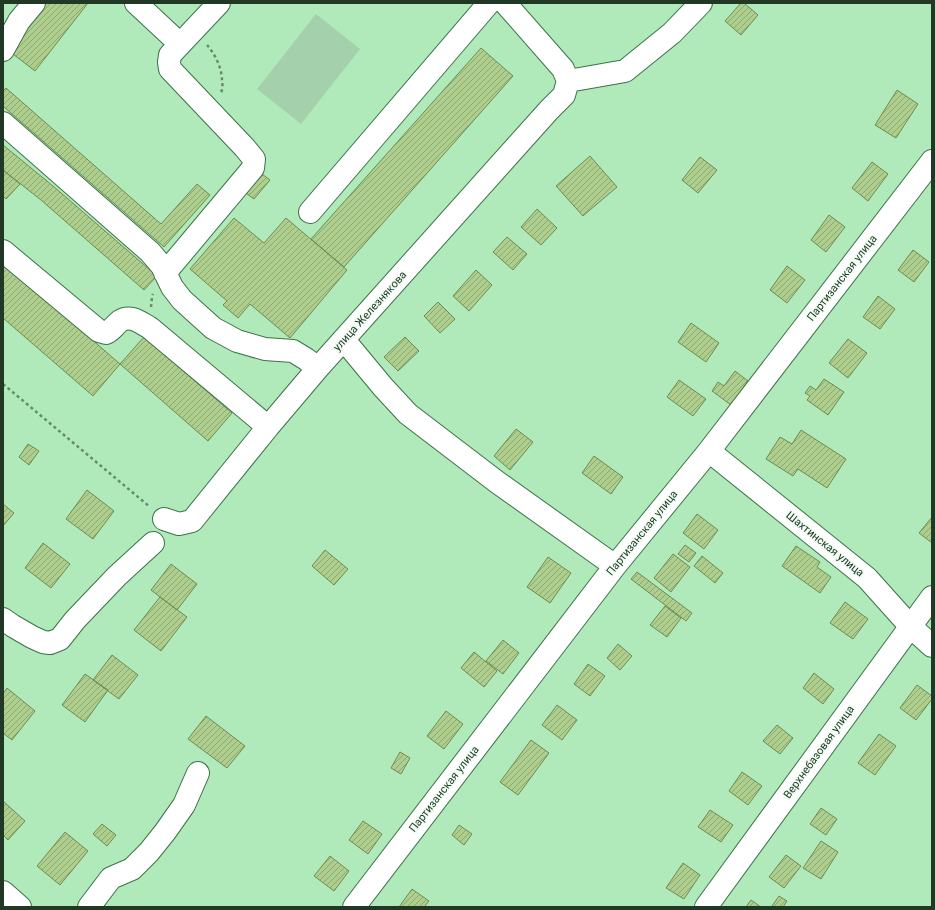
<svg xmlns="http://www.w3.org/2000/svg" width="935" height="910" viewBox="0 0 935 910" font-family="Roboto,sans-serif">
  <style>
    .grass { fill: #a4d1ac }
    .building { fill: url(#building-hatch); stroke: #6f8b51 }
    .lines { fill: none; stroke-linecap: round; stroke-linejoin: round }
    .minor-casing { stroke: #3c7248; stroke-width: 24 }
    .path { stroke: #658c6c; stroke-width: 2.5; stroke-dasharray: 3 3; stroke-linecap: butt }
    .minor { stroke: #fff; stroke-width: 22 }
    .labels { text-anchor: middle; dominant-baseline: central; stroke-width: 4; stroke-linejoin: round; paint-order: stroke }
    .street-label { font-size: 11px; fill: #213825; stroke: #f2fef4 }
  </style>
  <defs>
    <pattern id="building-hatch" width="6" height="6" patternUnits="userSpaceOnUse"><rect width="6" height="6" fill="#aece8d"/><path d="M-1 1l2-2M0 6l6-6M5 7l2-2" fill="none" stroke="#8da873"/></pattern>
  </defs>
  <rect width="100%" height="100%" fill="#b0eaba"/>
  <!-- grass -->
  <path class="grass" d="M316 14 360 49 301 124 257 89Z"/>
  <!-- building -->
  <path class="building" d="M46 3H88L35 71 9 51Z
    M741 3H744L758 15 741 35 725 21Z
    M481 48 513 76 344 267 311 239Z
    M6 88 161 224 197 184 210 195 164 247 3 106V91Z
    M897 90 918 104 896 138 875 125Z
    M3 145 53 186 157 276 144 290 41 200 3 170Z
    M590 156 617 187 583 216 556 186Z
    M700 157 717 170 698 193 682 180Z
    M872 162 888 174 868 201 852 188Z
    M3 170 20 184 6 199 3 196Z
    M258 171 270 180 254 199 243 191Z
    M537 209 557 228 541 245 521 227Z
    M829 215 845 227 826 252 811 240Z
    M234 218 264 243 286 218 347 270 290 338 250 304 238 318 223 305 227 301 190 269Z
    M507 237 527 254 513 270 493 252Z
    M913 250 929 262 914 282 898 270Z
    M3 262 120 364 93 396 3 318Z
    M787 266 805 280 787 303 770 290Z
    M476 270 492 285 469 311 453 296Z
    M878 296 895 309 880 329 863 317Z
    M438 302 455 319 440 333 424 316Z
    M691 323 719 343 706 362 678 342Z
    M144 337 232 413 208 441 120 364Z
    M405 337 419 351 398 371 384 357Z
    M848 339 867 353 848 378 829 363Z
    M735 371 748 381 731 405 712 391 718 382 724 386Z
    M824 379 844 392 828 415 807 400 810 396 805 393 810 386 816 390Z
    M679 380 706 399 693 416 667 397Z
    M516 429 533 442 510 470 494 456Z
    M801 430 846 459 827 488 798 469 793 476 766 459 780 437 792 444Z
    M28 444 39 451 29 465 19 457Z
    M594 456 623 477 611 494 582 473Z
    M87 490 114 511 93 539 66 519Z
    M3 504 14 513 3 526Z
    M697 514 718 530 704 549 683 533Z
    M932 517V543L919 533Z
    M43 543 70 564 51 588 25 568Z
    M685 545 696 553 689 562 678 554Z
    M796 546 820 562 817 567 831 577 820 593 782 566Z
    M325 550 348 569 334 585 312 566Z
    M673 554 690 567 671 592 654 578Z
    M702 556 723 573 715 583 694 566Z
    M548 557 571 573 550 603 527 587Z
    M171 564 197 584 177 610 151 590Z
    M637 572 692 613 686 621 631 579Z
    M160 597 187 617 161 651 134 630Z
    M845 602 868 619 853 639 830 623Z
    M665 606 681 618 667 637 650 625Z
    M503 640 519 653 503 674 486 661Z
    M618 644 632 656 620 670 607 658Z
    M474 652 497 671 484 687 461 668Z
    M112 655 138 675 119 699 93 680Z
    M588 664 605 676 590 696 574 684Z
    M814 673 834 689 823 704 803 688Z
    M85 674 108 690 85 722 62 705Z
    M917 685 932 696V699L916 720 900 708Z
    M7 688 35 711 12 740 3 733V694Z
    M557 705 577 720 562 740 542 725Z
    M446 711 463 724 444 749 427 736Z
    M206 716 245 746 227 768 188 739Z
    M777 725 793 738 780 754 763 741Z
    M879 734 896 746 875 775 858 763Z
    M531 740 549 753 518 795 500 782Z
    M400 752 410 758 401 774 391 768Z
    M742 772 762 786 748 805 729 791Z
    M3 801 25 821 8 840 3 835Z
    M821 808 837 819 826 835 810 824Z
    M710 810 733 825 721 842 698 827Z
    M363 821 382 834 368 854 349 840Z
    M102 824 116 835 107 846 93 834Z
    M459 825 472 834 464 845 452 835Z
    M65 832 88 851 60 885 37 866Z
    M821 841 838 852 821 879 803 868Z
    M786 855 801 866 784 888 769 877Z
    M330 856 349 871 334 891 314 876Z
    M683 863 700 875 684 899 666 888Z
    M412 889 429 901 424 907H399Z
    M779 896 787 901 783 907H773L772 906Z
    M751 900 761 907H746Z"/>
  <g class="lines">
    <defs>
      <path id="minor" d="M136 3 180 44
        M3 50 19 21 34 3
        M568 81 625 71 672 33 701 3
        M3 123 150 252 162 266 172 287 182 300 213 328 237 341 265 349 293 351 306 359 318 368
        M310 212 489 3
        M3 251 99 331 106 333 108 332C113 329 116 324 120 321 131 314 141 323 150 328L268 427
        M165 273 253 168 254 159 245 148 170 69 169 62 170 55 219 3
        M344 340 383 387 408 414 497 482 615 566
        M709 451 867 578 910 626 932 646
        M164 519 179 524 192 521 268 427 318 368 549 110 564 95 568 81 563 69 505 3
        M3 619 13 626 32 637 43 642 50 643 60 639 75 620 117 576 153 543
        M3 892 20 907
        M89 907 111 878 132 869 149 852 165 832 184 805 198 773
        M354 907 615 566 709 451 932 161
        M706 907 932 597"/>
    </defs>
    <!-- minor casing -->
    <use href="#minor" class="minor-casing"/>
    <!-- path -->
    <path class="path" d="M207 45C215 54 222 68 222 81 223 85 222 90 221 94
      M151 307 152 297 153 294
      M3 384 150 507"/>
    <!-- minor -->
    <use href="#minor" class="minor"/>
  </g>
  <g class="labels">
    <!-- street labels -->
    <g class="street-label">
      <text transform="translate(842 278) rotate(-52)">Партизанская улица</text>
      <text transform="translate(370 311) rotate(-48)">улица Железнякова</text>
      <text transform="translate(642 533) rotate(-51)">Партизанская улица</text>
      <text transform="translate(825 544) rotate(39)">Шахтинская улица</text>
      <text transform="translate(819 752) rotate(-54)">Верхнебазовая улица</text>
      <text transform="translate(444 789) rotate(-52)">Партизанская улица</text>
    </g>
  </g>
  <!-- border -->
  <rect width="935" height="910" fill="none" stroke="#213825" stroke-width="8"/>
</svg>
